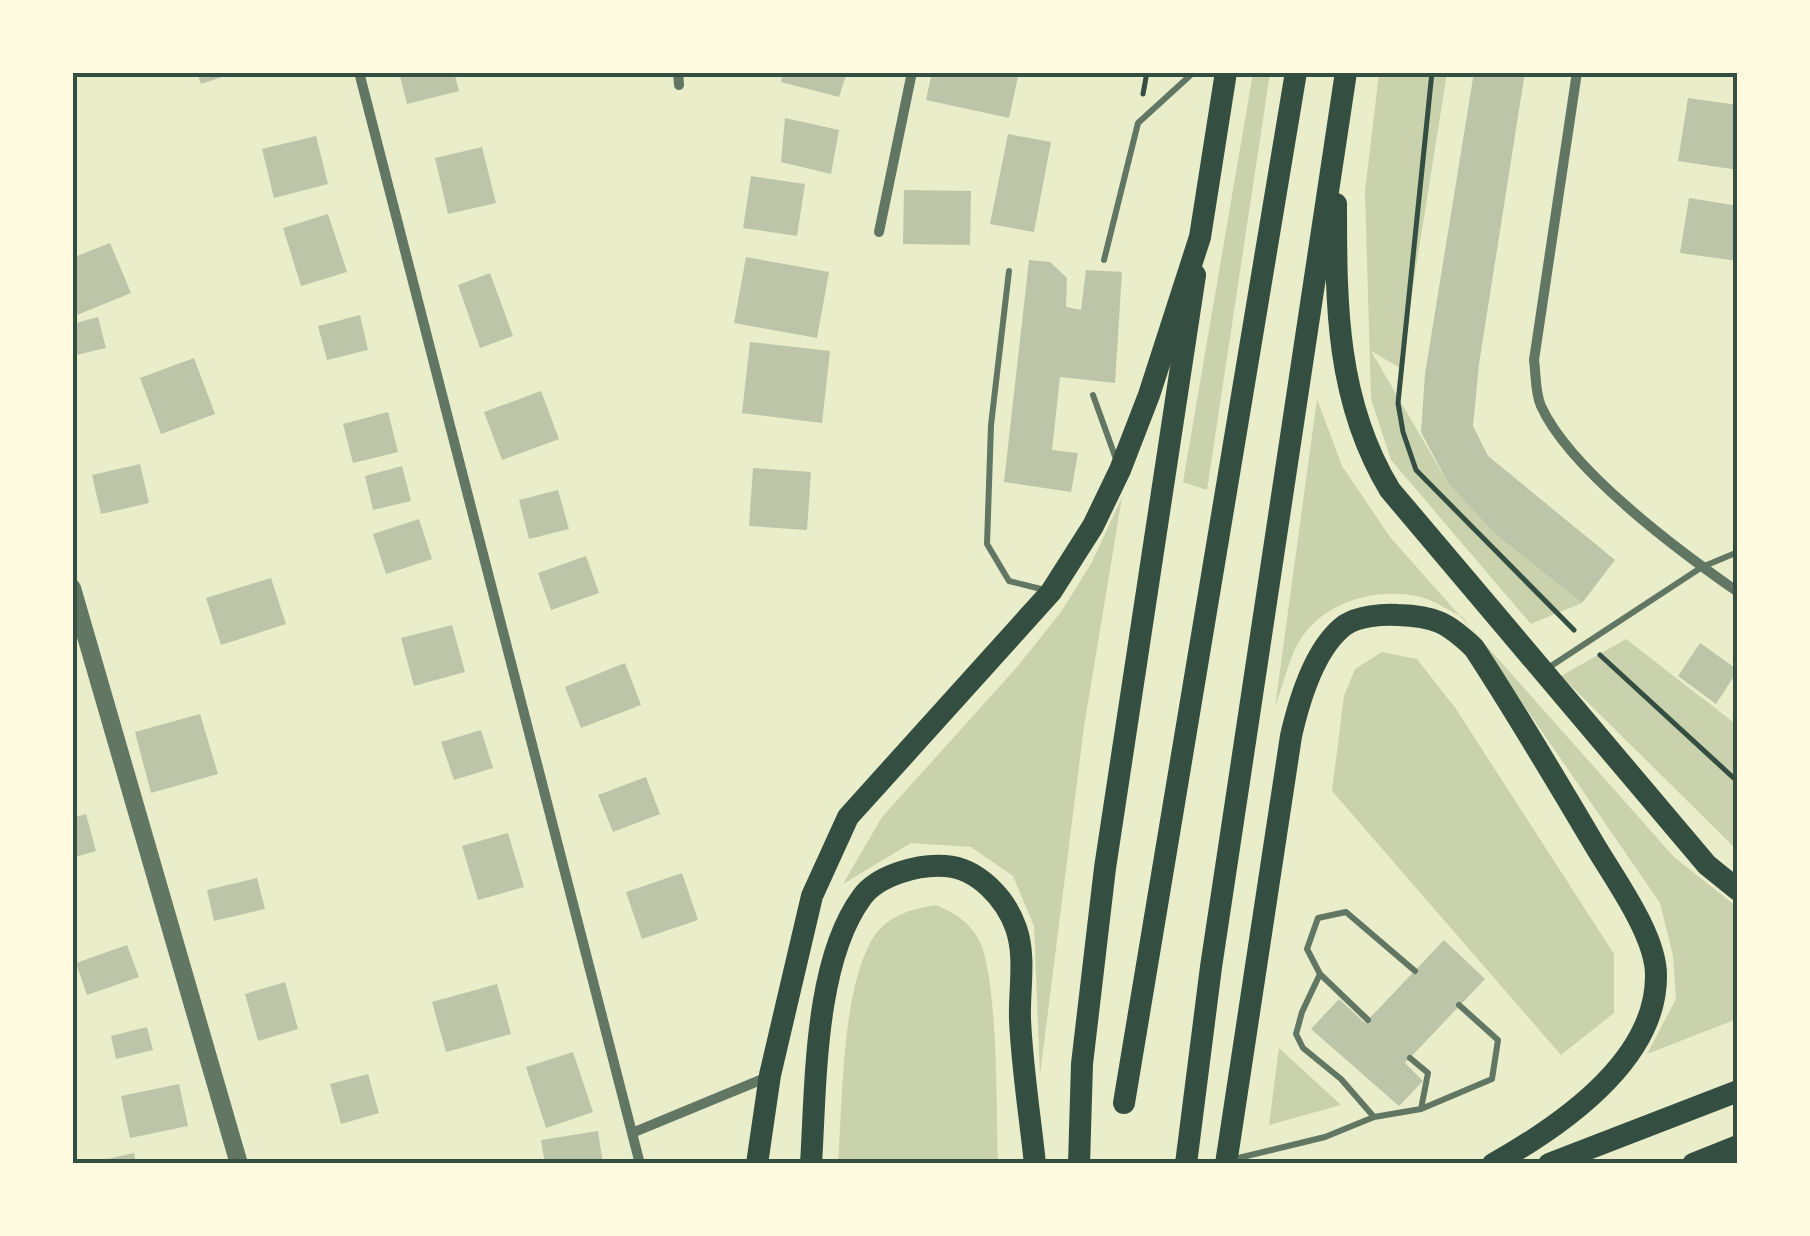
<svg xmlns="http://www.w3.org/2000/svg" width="1810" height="1236" viewBox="0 0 1810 1236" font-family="Rubik,sans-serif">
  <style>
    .green { fill: #cad2ad }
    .building { fill: #bcc5a7 }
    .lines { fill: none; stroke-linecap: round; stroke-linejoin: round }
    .path { stroke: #344e41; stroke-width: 5 }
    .service { stroke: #617663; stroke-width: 6 }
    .minor { stroke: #617663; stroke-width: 10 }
    .tertiary { stroke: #617663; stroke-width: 18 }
    .primary { stroke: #344e41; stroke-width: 22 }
    .trunk { stroke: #344e41; stroke-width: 22 }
    .neatline { fill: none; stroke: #344e41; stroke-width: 4 }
  </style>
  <rect width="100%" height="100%" fill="#e9edc9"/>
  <!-- green -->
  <path class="green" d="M1253 73H1270L1207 490 1183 482Z
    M1379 73H1447L1400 368 1371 351 1448 483 1495 534 1582 603 1531 624 1391 460 1371 399 1365 192Z
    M1317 399 1342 466 1390 537 1674 857 1737 907V1019L1647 1054 1676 999 1673 956 1660 903 1463 617C1449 611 1435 601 1421 597 1374 586 1317 603 1295 649 1287 667 1282 688 1275 707Z
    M1122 497 1084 727 1040 1075 1034 926 1013 876 971 847 911 843 843 884 882 817 1017 667 1061 612 1092 562Z
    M1626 639 1737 725V850L1561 676Z
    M1382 652 1417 659 1456 709 1614 954V1013L1561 1055 1332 791 1344 696 1355 669Z
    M936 905C954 913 967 920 978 938 999 975 996 1115 998 1163H838C843 1100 841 997 871 941 885 916 911 909 936 905Z
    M1279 1048 1341 1105 1269 1125Z"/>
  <!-- building -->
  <path class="building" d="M197 72H233L234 73 201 84Z
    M399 72H454L459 91 407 104Z
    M783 72H847L839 97 781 82Z
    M932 72H1019L1009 118 926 100Z
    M1474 72H1525L1479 364 1473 426 1488 456 1615 560 1582 603 1495 534 1448 483 1421 432 1425 374Z
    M1688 98 1738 105V170L1678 161Z
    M785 118 839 130 831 174 781 162Z
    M1008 134 1051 142 1034 232 990 224Z
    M316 136 328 184 274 198 262 149Z
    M482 147 496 203 448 214 435 158Z
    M751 176 805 184 797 236 743 228Z
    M904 190 971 191 970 245 903 244Z
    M1689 198 1738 206V261L1680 253Z
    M328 214 347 272 301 286 283 228Z
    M110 243 131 293 72 317V258Z
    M746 257 829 272 817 338 734 323Z
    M1029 260 1050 262 1067 278 1066 307 1081 310 1086 270 1122 272 1115 383 1060 377 1052 450 1078 453 1071 492 1004 482Z
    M490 273 513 336 480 348 458 285Z
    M360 315 368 350 327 360 318 326Z
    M98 317 106 348 72 356V324Z
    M750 342 830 351 822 423 742 413Z
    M194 358 215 414 161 434 140 378Z
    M541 391 559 439 502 460 484 412Z
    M388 412 398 452 353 463 343 424Z
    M140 464 149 503 101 514 92 475Z
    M402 466 411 501 373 510 365 476Z
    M753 468 811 472 807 530 749 526Z
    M558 490 569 529 529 539 519 500Z
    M419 519 432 559 386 574 373 534Z
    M586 556 599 593 551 610 538 573Z
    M271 578 286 624 221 645 206 598Z
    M452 625 465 672 414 686 401 638Z
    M1700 643 1738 670 1716 704 1678 676Z
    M625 663 641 705 581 728 565 687Z
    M200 714 218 774 151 793 135 732Z
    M481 730 493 768 454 780 441 742Z
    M646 777 660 814 613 832 598 795Z
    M86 814 96 851 72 858V818Z
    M508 833 524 887 478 900 462 846Z
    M682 873 698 920 642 939 626 892Z
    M257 878 265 909 214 921 207 890Z
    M1444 940 1485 979 1405 1063 1423 1081 1399 1106 1311 1029 1339 999 1365 1023Z
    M127 945 139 977 87 995 76 963Z
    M285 982 298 1029 258 1041 245 994Z
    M497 984 511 1034 446 1052 432 1002Z
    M147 1027 153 1050 116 1059 111 1036Z
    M573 1052 593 1112 546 1128 526 1067Z
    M368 1074 379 1113 341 1124 330 1084Z
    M179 1084 188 1126 130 1138 121 1096Z
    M598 1131 603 1164H545L541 1140Z
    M134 1153 136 1164H94V1162Z"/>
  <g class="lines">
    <!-- path -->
    <path class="path" d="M1432 72 1398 403 1403 432 1416 470 1574 630
      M1143 94 1147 72
      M1600 655 1738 782"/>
    <!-- service -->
    <path class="service" d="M1104 260 1138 123 1194 72
      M1009 271 991 425 987 544 1009 581 1045 590
      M1093 395 1116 459
      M1548 668 1702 567 1738 552
      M1320 974 1302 1012 1296 1034 1303 1048 1341 1079 1374 1117
      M1368 1020 1320 974 1307 949 1318 918 1346 912 1415 971
      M1410 1058 1428 1073 1421 1109 1492 1079 1498 1040 1459 1005
      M1234 1159 1325 1137 1374 1117 1421 1109"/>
    <!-- minor -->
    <path class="minor" d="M359 72 640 1164
      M678 72 679 85
      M1577 72 1534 360C1536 374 1535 393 1541 406 1570 470 1679 551 1738 592
      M879 232 912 72
      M632 1133 770 1076"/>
    <!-- tertiary -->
    <path class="tertiary" d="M72 588 239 1164"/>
    <!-- primary -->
    <path class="primary" d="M1336 204C1336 305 1336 401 1390 490L1707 865 1738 890
      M811 1164C816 1085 814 962 862 897 878 875 919 864 945 866 978 868 1006 899 1016 928 1026 956 1019 990 1020 1019 1022 1067 1030 1116 1035 1164
      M1079 1164 1082 1064 1105 868 1195 275
      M1186 1164 1211 967 1346 72
      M1226 1164 1291 736C1299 701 1314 648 1345 625 1359 616 1382 614 1398 615 1435 616 1448 623 1474 648 1516 712 1555 778 1594 844 1614 878 1656 935 1656 975 1657 1061 1559 1127 1493 1164
      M1549 1164 1738 1091
      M1693 1164 1738 1146"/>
    <!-- trunk -->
    <path class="trunk" d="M1124 1103 1296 72
      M757 1164 770 1075 812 896 848 817 1051 592 1093 526 1120 470 1149 395 1200 237 1226 72"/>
  </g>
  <!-- border -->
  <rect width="1810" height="1236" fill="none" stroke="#fefae0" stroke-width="150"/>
  <rect x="75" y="75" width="1660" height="1086" class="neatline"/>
</svg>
